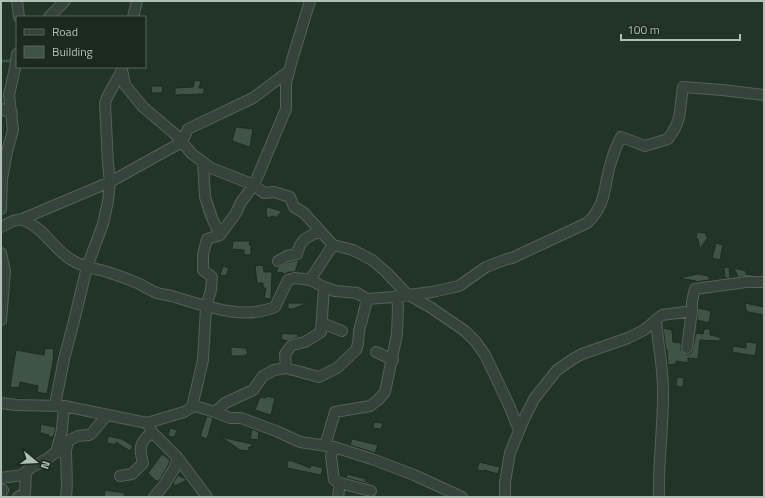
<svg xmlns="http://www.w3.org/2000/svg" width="765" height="498" viewBox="0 0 765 498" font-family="'Titillium Web',sans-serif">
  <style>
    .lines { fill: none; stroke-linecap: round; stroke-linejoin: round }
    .stream { stroke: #375943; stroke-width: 2.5 }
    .building { fill: #3f5446; stroke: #1d2b21 }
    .minor-casing { stroke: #536258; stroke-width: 12 }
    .minor { stroke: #35443a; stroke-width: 10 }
  </style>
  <rect width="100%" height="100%" fill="#223328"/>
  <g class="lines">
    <!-- stream -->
    <path class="stream" d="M1 61H12"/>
  </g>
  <!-- building -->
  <path class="building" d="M195 80 201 81 199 88H204V94L175 95V88L193 87Z
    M152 86H163L162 93H151Z
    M236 127 253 129 250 147 232 141Z
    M267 207 282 211 276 218 274 216 267 218 266 212Z
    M697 232 706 233V236L708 237 700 249 698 239H696Z
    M233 241H250L249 245H251V255H244V250L232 249Z
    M716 243 723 245 720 260 712 258Z
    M299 260 295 272H289L283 275V273L276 272 278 267 289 262Z
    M263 265 264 272H272L271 299 264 298 266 288H263V283H257L255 266Z
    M223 266 229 268 226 276 220 275Z
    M729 267 730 278H725L724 268Z
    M734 268 746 271V274L760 276 738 277Z
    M698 274 709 276 708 277 710 278 709 280 696 282V281L679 278Z
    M288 303H308L293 309H288Z
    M745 303 764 307V315L748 312 746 310Z
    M698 308 711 311 709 323 697 320Z
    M663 328 672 330 673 342 681 343V350L686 354H690L692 352 696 333 703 334 704 329H710V335L720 337V341L700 340 698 359 688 358V363L676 361V364L668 365 667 350H666Z
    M282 333 288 334H298V337L287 341 281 339Z
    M746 342 757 343 755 356 732 352 733 346 746 348Z
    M231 347 246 348 248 354 243 356H231Z
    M45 348 54 349 53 356H54L47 394 37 392 38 386 20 382 19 388 10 387 16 350 44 355Z
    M677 377 684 378 683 387 676 386Z
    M267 396 275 398 271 415 255 410 260 397 266 398Z
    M207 416 213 418 207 439 200 436Z
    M374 422 383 423 381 429 373 428Z
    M41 424 55 427 56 429 53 437H48L49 435 40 433Z
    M170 428 177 430 175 436 172 437 168 436Z
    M252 429 259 432 258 440 250 439Z
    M107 436 122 439 133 446 130 451 116 442V445L107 443 108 436Z
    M221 437 252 444 251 447H249L248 451 240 450Z
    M352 439 378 445 375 453 350 445Z
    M162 454 170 460 168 466 159 481H156L148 473Z
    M288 460 295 462 310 468 311 465 323 468 321 475 287 468Z
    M479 462 500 467 498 474 484 470 483 471 477 470Z
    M347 474 366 479 365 481 370 482V484L346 478Z
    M178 475 187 480 177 485H172Z
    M105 490 125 493 124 497H104Z"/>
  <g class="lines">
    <defs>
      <path id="minor" d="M17 1 19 17
        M49 17 65 1
        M133 17 137 1
        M122 70 125 85 143 107 175 134 192 154 211 168 254 185 264 193 274 192 290 197 294 207 304 213 333 245 353 250 372 260 385 271 407 294 430 307 465 331 476 342 485 355 508 403 519 430
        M1 109 12 113
        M203 162 205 197 212 218 220 235
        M1 209 2 179 7 152 13 130 9 95 15 68 17 54
        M22 219 110 182 182 142 188 129 192 127 253 98 289 71
        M1 227C7 224 16 218 23 220 44 228 52 247 70 259 80 266 92 268 104 271 114 274 125 278 135 282 143 285 149 290 157 293 164 295 171 295 178 298 209 307 243 320 275 307L288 280 295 278 310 280 324 287 335 291 357 293 367 299 393 297 432 292 459 286 486 267 507 259 512 258 587 223C605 207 604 190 609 169 612 158 616 146 621 137L645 146 668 139C683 119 679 110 683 87L722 90 764 95
        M1 253 5 271 1 320
        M278 261 287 256 297 254C301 238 306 238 320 231
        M310 280 333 245
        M656 320C658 346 664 370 663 396 663 430 658 463 659 497
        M322 323 342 331
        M687 348 692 311
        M376 352 393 360
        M286 368 285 354 292 345 305 342 321 332 324 287
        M1 403 16 405 64 406 147 423 152 432 178 458 207 497
        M55 405 64 359 73 325 87 267 103 224 108 201 110 182 108 164 105 103C107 94 118 80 122 69
        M192 407 203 360 206 307 211 290 212 277 203 270V255L207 239 220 235 236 213 241 202 254 185 286 109V83L292 60 310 1
        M215 412 225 403 253 390 263 376 274 370 286 368 319 377 337 368 356 350 358 344 359 331 364 312 367 299
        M147 423 184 412 192 407 195 406 215 412 230 418H241L276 431 300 442 334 447 372 459 414 475 462 497
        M325 446 335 412 370 406 378 400 385 392 397 334 398 308 397 296
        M334 447 331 456 334 480 340 483 338 497
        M66 451C66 466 68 482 66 497
        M56 452 66 451 68 441 78 436 89 435 92 433 107 415
        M120 476 132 474 143 463C139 448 139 443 152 432
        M1 478 22 475 32 467 47 459 56 452 62 430 64 406
        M340 483 371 491
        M1 494 3 490
        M18 497 25 493 26 472
        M154 497 164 485 174 469 178 458
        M505 497V482L510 453 523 421 534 399 557 370 573 359 582 354 628 338 644 330 662 315 692 311V301L695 289 746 282H764"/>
    </defs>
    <!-- minor casing -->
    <use href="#minor" class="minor-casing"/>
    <!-- minor -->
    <use href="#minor" class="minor"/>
  </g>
  <!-- border -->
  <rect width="765" height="498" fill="none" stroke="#afc1b6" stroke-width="4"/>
  <!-- legend -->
  <rect x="16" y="16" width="130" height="52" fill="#1b291f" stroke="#56665b"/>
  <rect x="24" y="29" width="20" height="6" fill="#35443a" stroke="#56665b"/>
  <text x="52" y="36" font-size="12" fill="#afc1b6">Road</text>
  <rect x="24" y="46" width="20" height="12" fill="#3f5446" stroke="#56665b"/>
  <text x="52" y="56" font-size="12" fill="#afc1b6">Building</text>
  <!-- north arrow -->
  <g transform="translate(36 462) rotate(108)" stroke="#1b291f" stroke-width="3" paint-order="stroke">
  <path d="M0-3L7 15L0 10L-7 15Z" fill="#afc1b6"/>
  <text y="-6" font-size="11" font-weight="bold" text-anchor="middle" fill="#afc1b6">N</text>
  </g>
  <!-- scale -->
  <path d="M621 34v6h119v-6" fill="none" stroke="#afc1b6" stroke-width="2"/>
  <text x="627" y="34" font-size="12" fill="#afc1b6" stroke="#1b291f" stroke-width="3" paint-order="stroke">100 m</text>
</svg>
